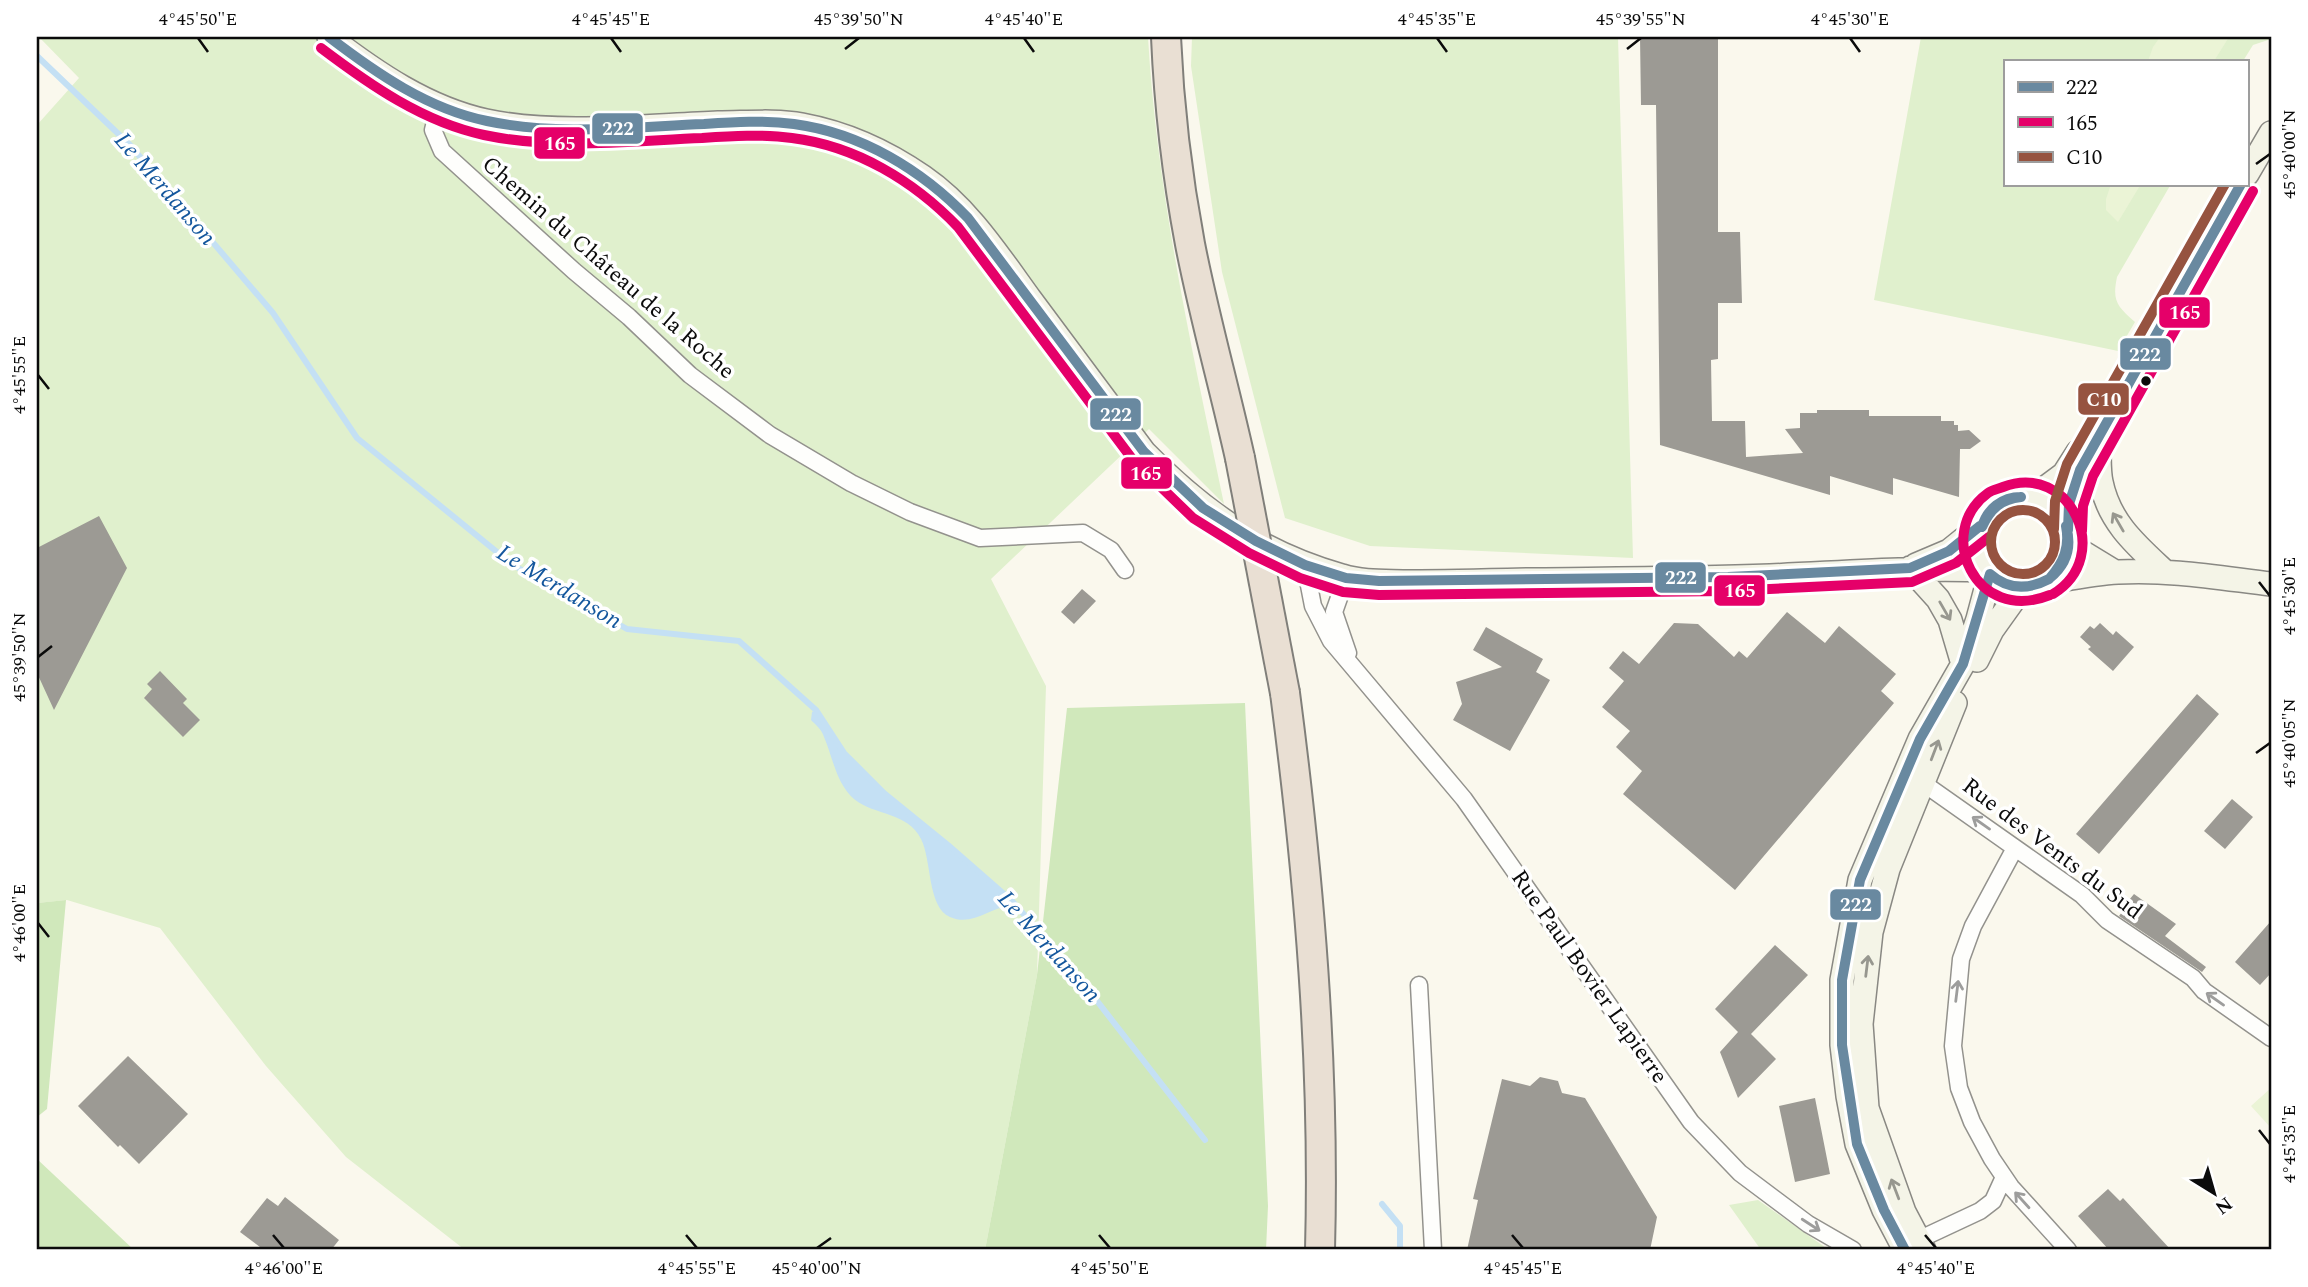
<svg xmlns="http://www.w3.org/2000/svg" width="2308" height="1287" viewBox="0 0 2308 1287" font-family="Spectral,serif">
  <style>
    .green { fill: #e0f0cd }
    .forest { fill: #d0e8bb }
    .pitch { fill: #ebf4d6 }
    .water { fill: #c4e0f4 }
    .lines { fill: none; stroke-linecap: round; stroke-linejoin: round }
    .stream { stroke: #c4e0f4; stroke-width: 6 }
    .building { fill: #9c9a94 }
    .street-casing { stroke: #93928d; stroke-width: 19 }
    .secondary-casing { stroke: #898883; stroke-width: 26 }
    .highway-casing { stroke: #807f7a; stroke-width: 32 }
    .street { stroke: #fefefc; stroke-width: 16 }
    .secondary { stroke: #f4f4e7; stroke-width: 23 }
    .highway { stroke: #e9dfd3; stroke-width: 28 }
    .highway-bridge-casing { stroke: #807f7a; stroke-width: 32; stroke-linecap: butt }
    .highway-bridge { stroke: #e9dfd3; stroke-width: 28 }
    .bus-1-casing { stroke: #fff; stroke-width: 16 }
    .bus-2-casing { stroke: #fff; stroke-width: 16 }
    .bus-3-casing { stroke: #fff; stroke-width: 16 }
    .bus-1 { stroke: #6989a0; stroke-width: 10 }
    .bus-2 { stroke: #e50069; stroke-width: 10 }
    .bus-3 { stroke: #965340; stroke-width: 10 }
    .oneway { stroke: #97978f }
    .oneway2 { stroke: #9d9d9c }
    .ticks { fill: none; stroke: #0b0b0b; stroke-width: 2.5 }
    .bus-dot { fill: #0b0b0b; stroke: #fff; stroke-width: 2.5 }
    .labels { text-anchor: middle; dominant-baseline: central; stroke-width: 7; stroke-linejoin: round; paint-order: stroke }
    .street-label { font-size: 23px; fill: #0b0b0b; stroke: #fff }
    .water-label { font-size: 24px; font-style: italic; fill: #14579d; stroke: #fff }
    .line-badge { stroke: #fff; stroke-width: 2.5 }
    .badge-label { font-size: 19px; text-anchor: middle; font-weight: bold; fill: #fff }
    .neatline { fill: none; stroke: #0b0b0b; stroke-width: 2.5 }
    .ticks-label { font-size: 18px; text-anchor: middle; fill: #0b0b0b }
  </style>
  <rect width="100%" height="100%" fill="#faf8ed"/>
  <!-- green -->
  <path class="green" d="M39 37H1148C1157 195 1192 349 1224 504L1149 429 991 579 1046 686 1037 975 985 1250H465L346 1157 266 1066 160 928 67 900 37 903V125L79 78Z
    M1192 37H1618L1633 558 1370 546 1285 518 1222 272 1191 66Z
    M1921 37H2271V39L2253 45 2243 61H2005V184H2171L2117 277C2112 301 2117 306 2135 322L2118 351 1874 300Z
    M1758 1200 1829 1250H1761L1729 1205Z"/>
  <!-- forest -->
  <path class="forest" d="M1245 703 1268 1206 1266 1250H985L1037 975 1067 708Z
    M66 900 47 1109 37 1117V903Z
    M37 1159 134 1250H37Z"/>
  <!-- pitch -->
  <path class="pitch" d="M2160 37H2229L2214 61H2148L2153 47Z
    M2111 184H2141L2118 222 2106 210V199Z
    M2271 1088V1128L2251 1106Z"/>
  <!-- water -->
  <path class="water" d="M816 710 844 753 884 793 948 845 1012 901 1011 906C989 907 973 927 950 917 927 907 932 860 921 839 908 812 875 816 854 799 836 783 833 758 824 737 822 730 816 725 811 720L812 712Z"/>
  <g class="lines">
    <!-- stream -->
    <path class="stream" d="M37 56 130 145 273 313 357 438 513 565 627 629 739 641 816 710 844 753 884 793 948 845 1012 901 1073 970 1205 1140
      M1382 1204 1400 1226V1250"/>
  </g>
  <!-- building -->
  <path class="building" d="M1640 37H1718V232H1740L1742 303H1718V359L1711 360 1712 421H1745L1746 457 1803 453 1785 429 1800 428V413H1817V410H1869V416H1941V421H1954V425H1958V431L1969 430 1981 441 1970 449H1960L1959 497 1893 478V495L1830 476V495L1660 445 1656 105H1641Z
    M99 516 127 568 54 710 37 673V548Z
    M1082 589 1096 601 1074 624 1061 612Z
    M1787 612 1825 643 1839 626 1896 674 1881 691 1894 703 1735 890 1623 794 1642 771 1616 747 1630 731 1602 707 1624 681 1609 668 1623 651 1639 664 1674 623 1698 624 1734 657 1739 651 1747 658Z
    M2100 623 2113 635 2116 631 2134 647 2113 671 2088 649 2091 647 2080 637 2090 626 2094 629Z
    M1486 627 1543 659 1536 672 1550 680 1510 751 1453 720 1462 704 1456 682 1502 667 1473 650Z
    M160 671 187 699 183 703 200 720 183 737 144 698 152 689 147 684Z
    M2197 694 2219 714 2099 854 2076 834Z
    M2232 799 2253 817 2225 849 2204 831Z
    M2134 894 2176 924 2165 936 2206 967 2202 972 2119 916 2126 907 2124 906Z
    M2271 921V973L2260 985 2235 962Z
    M1775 945 1808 975 1751 1034 1776 1059 1738 1098 1720 1052 1738 1032 1715 1009Z
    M128 1056 188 1114 139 1164 120 1145 118 1147 78 1106Z
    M1540 1077 1558 1081 1562 1093 1585 1098 1657 1217 1650 1250H1467L1478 1200 1473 1199 1502 1079 1530 1086Z
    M1815 1098 1830 1174 1795 1182 1779 1106Z
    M2108 1189 2120 1201 2123 1198 2171 1250H2109L2078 1216Z
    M285 1197 339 1240 331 1250H264L240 1232 267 1198 278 1206Z"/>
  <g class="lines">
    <defs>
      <path id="street" d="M439 106 433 130 442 151 574 271 629 317 690 375 770 435 851 483 910 512 980 538 1083 533 1111 550 1125 570
        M1305 565 1313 606 1331 641 1464 799 1691 1122 1740 1173 1808 1224 1853 1250
        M1346 578 1334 612 1348 653
        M1923 783 2082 895 2107 920 2193 978 2204 991 2271 1038
        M2015 848 1973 926 1961 959 1953 1046 1959 1088 1972 1122 1992 1159 2011 1187 2068 1250
        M1419 985 1433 1250
        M1918 1240 1980 1211 1993 1201 2004 1177"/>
      <path id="secondary" d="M329 37C376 73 427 108 486 121 559 136 643 126 718 123 745 123 775 120 802 125 845 133 887 152 923 177 968 208 998 255 1030 299 1068 350 1106 401 1144 452 1202 511 1260 553 1342 576 1364 583 1388 581 1410 582 1449 582 1488 581 1527 580 1608 579 1689 579 1770 576 1843 573 1914 567 1987 570
        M2247 174 2271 133
        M2098 438C2100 453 2098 468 2101 482 2109 522 2136 545 2164 571
        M2033 497 2064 474 2078 452
        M2068 530 2069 504 2080 470 2241 184
        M2069 544 2115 572
        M1916 565 1949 551 1980 526
        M1910 568 1938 599 1950 620 1963 664
        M2045 582C2100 539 2046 472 1997 505 1965 526 1975 579 2013 587 2027 590 2037 584 2049 582 2072 578 2095 573 2118 572 2169 569 2220 578 2271 584
        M1977 660 1992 630 2022 588
        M1905 1250 1884 1210 1857 1144 1848 1096 1842 1045V980L1860 880 1920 739 1963 664 1978 619 1990 574
        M1924 1250 1904 1212 1867 1108 1861 1024 1871 932 1888 869 1955 703"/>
      <path id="highway" d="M1166 37C1169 107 1177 175 1190 244 1204 316 1224 386 1240 458
        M1285 693C1309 877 1325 1064 1320 1250"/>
    </defs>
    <!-- street casing -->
    <use href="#street" class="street-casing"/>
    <!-- secondary casing -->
    <use href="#secondary" class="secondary-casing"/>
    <!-- highway casing -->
    <use href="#highway" class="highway-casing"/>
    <!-- street -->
    <use href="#street" class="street"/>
    <!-- secondary -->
    <use href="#secondary" class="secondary"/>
    <!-- highway -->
    <use href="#highway" class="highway"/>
    <defs>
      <path id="highway-bridge" d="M1240 458 1285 693"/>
    </defs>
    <!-- highway-bridge casing -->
    <use href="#highway-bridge" class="highway-bridge-casing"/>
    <!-- highway-bridge -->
    <use href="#highway-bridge" class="highway-bridge"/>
    <defs>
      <path id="bus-1" d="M329 37C376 73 428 109 487 121 558 136 632 127 704 124 734 122 764 120 794 124 861 133 922 170 968 218L1144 452 1203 508 1256 541 1305 565 1346 578 1379 581 1728 577 1910 568 1949 551 1980 526
        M1982 527C1987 509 2002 497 2021 497
        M1982 527C1990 509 2001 499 2021 497
        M2068 530 2069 504 2080 470 2241 184
        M1990 574C2008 590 2028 590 2049 579
        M2050 578C2064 562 2070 547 2066 526
        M2050 578C2067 564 2072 547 2066 526
        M1905 1250 1884 1210 1857 1144 1842 1045V980L1860 880 1920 739 1963 664 1990 574"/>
      <path id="bus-2" d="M321 48C370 85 423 122 484 135 555 150 630 141 702 138 731 136 763 134 792 138 856 146 914 181 958 227L1133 460 1193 518 1249 553 1300 578 1343 592 1379 595 1728 591 1912 582 1956 563 1989 537
        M2082 531 2083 506 2093 476 2253 191
        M2050 595C1975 625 1934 532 1988 493 1992 490 1998 489 2003 487 2070 461 2115 556 2053 594"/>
      <path id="bus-3" d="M1991 542a32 32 0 1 1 64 0a32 32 0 1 1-64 0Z
        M2054 529 2055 501 2067 464 2225 184"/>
    </defs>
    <!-- bus-1 casing -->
    <use href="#bus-1" class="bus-1-casing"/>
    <!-- bus-2 casing -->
    <use href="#bus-2" class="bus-2-casing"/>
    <!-- bus-3 casing -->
    <use href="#bus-3" class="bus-3-casing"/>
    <!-- bus-1 -->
    <use href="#bus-1" class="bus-1"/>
    <!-- bus-2 -->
    <use href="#bus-2" class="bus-2"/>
    <!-- bus-3 -->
    <use href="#bus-3" class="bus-3"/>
  </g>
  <!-- one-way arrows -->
  <defs><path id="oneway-shaft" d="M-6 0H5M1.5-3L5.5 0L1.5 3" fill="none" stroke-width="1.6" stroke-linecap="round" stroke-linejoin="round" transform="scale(1.75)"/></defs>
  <g class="oneway">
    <use href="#oneway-shaft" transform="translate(2118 522) rotate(-120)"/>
    <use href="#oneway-shaft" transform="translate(1945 611) rotate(60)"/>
    <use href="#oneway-shaft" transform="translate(1935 750) rotate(-69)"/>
    <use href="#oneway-shaft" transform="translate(1867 966) rotate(-83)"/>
    <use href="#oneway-shaft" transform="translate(1895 1189) rotate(-111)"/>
  </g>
  <g class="oneway2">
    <use href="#oneway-shaft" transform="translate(1981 823) rotate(-145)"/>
    <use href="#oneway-shaft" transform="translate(1957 991) rotate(-83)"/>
    <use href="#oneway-shaft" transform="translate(2215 999) rotate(-145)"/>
    <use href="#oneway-shaft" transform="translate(2022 1200) rotate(-132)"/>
    <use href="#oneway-shaft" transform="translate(1811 1225) rotate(33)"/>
  </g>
  <!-- ticks -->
  <path class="ticks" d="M198 38 208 52M611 38 621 52M1024 38 1034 52M1437 38 1447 52M1850 38 1860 52M845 49 859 38M1627 49 1641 38M2256 164 2270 154M38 375 49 389M2259 582 2270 596M38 657 52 646M2256 753 2270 743M38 923 49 937M2259 1130 2270 1144M273 1235 284 1248M686 1235 697 1248M1099 1235 1110 1248M1512 1235 1523 1248M1925 1235 1936 1248M817 1248 831 1238"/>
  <!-- markers -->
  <circle class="bus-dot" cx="2146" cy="381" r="6"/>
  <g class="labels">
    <!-- street labels -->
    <g class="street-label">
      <text transform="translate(608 268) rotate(41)">Chemin du Château de la Roche</text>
      <text transform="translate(2052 849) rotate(37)">Rue des Vents du Sud</text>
      <text transform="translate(1589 977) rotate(55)">Rue Paul Bovier Lapierre</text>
    </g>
    <!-- water labels -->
    <g class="water-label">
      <text transform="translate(165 189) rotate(49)">Le Merdanson</text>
      <text transform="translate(559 587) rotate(31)">Le Merdanson</text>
      <text transform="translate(1049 947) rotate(48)">Le Merdanson</text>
    </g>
  </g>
  <g class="line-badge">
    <rect x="591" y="112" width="53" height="33" rx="7" fill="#6989a0"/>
    <rect x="533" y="126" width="53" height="34" rx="7" fill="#e50069"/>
    <rect x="2158" y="296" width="53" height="33" rx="7" fill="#e50069"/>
    <rect x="2119" y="337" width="53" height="34" rx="7" fill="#6989a0"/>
    <rect x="2077" y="382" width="53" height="34" rx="7" fill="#965340"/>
    <rect x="1089" y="397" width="53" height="34" rx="7" fill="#6989a0"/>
    <rect x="1120" y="456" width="53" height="34" rx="7" fill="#e50069"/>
    <rect x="1654" y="561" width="53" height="33" rx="7" fill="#6989a0"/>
    <rect x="1713" y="574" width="53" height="33" rx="7" fill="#e50069"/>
    <rect x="1829" y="888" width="53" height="33" rx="7" fill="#6989a0"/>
  </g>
  <g class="badge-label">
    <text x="618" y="135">222</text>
    <text x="560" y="150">165</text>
    <text x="2185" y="319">165</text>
    <text x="2145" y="361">222</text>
    <text x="2104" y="406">C10</text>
    <text x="1116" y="421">222</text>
    <text x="1146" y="480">165</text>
    <text x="1681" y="584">222</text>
    <text x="1740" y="597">165</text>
    <text x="1856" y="911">222</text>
  </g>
  <!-- border -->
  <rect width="2308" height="1287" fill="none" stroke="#ffffff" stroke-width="77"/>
  <!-- legend -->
  <rect x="2004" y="60" width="245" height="126" fill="#ffffff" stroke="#9d9d9d" stroke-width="2"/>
  <rect x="2018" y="82" width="35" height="10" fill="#6989a0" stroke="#9d9d9d" stroke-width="2"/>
  <text x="2066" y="94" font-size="21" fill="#0b0b0b">222</text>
  <rect x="2018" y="117" width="35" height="10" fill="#e50069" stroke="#9d9d9d" stroke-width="2"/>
  <text x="2066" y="130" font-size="21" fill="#0b0b0b">165</text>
  <rect x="2018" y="152" width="35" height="10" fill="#965340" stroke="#9d9d9d" stroke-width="2"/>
  <text x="2066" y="164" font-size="21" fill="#0b0b0b">C10</text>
  <!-- north arrow -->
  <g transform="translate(2214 1193) rotate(143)" stroke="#ffffff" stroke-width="5" paint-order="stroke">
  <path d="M0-5L12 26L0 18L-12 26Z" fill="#0b0b0b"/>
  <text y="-10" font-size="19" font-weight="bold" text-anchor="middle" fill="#0b0b0b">N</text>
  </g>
  <rect x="38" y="38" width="2232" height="1210" class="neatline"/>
  <g class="ticks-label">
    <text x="198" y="25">4°45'50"E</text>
    <text x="611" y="25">4°45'45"E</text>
    <text x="859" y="25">45°39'50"N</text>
    <text x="1024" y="25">4°45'40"E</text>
    <text x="1437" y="25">4°45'35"E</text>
    <text x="1641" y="25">45°39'55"N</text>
    <text x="1850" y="25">4°45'30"E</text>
    <text transform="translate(2289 154) rotate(-90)" y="6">45°40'00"N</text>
    <text transform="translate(19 375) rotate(-90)" y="6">4°45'55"E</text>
    <text transform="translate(2289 596) rotate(-90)" y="6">4°45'30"E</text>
    <text transform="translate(19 657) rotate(-90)" y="6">45°39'50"N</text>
    <text transform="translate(2289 743) rotate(-90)" y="6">45°40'05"N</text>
    <text transform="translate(19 923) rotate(-90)" y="6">4°46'00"E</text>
    <text transform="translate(2289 1144) rotate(-90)" y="6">4°45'35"E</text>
    <text x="284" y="1274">4°46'00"E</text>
    <text x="697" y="1274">4°45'55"E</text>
    <text x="817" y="1274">45°40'00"N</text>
    <text x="1110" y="1274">4°45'50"E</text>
    <text x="1523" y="1274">4°45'45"E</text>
    <text x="1936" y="1274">4°45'40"E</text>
  </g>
</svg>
